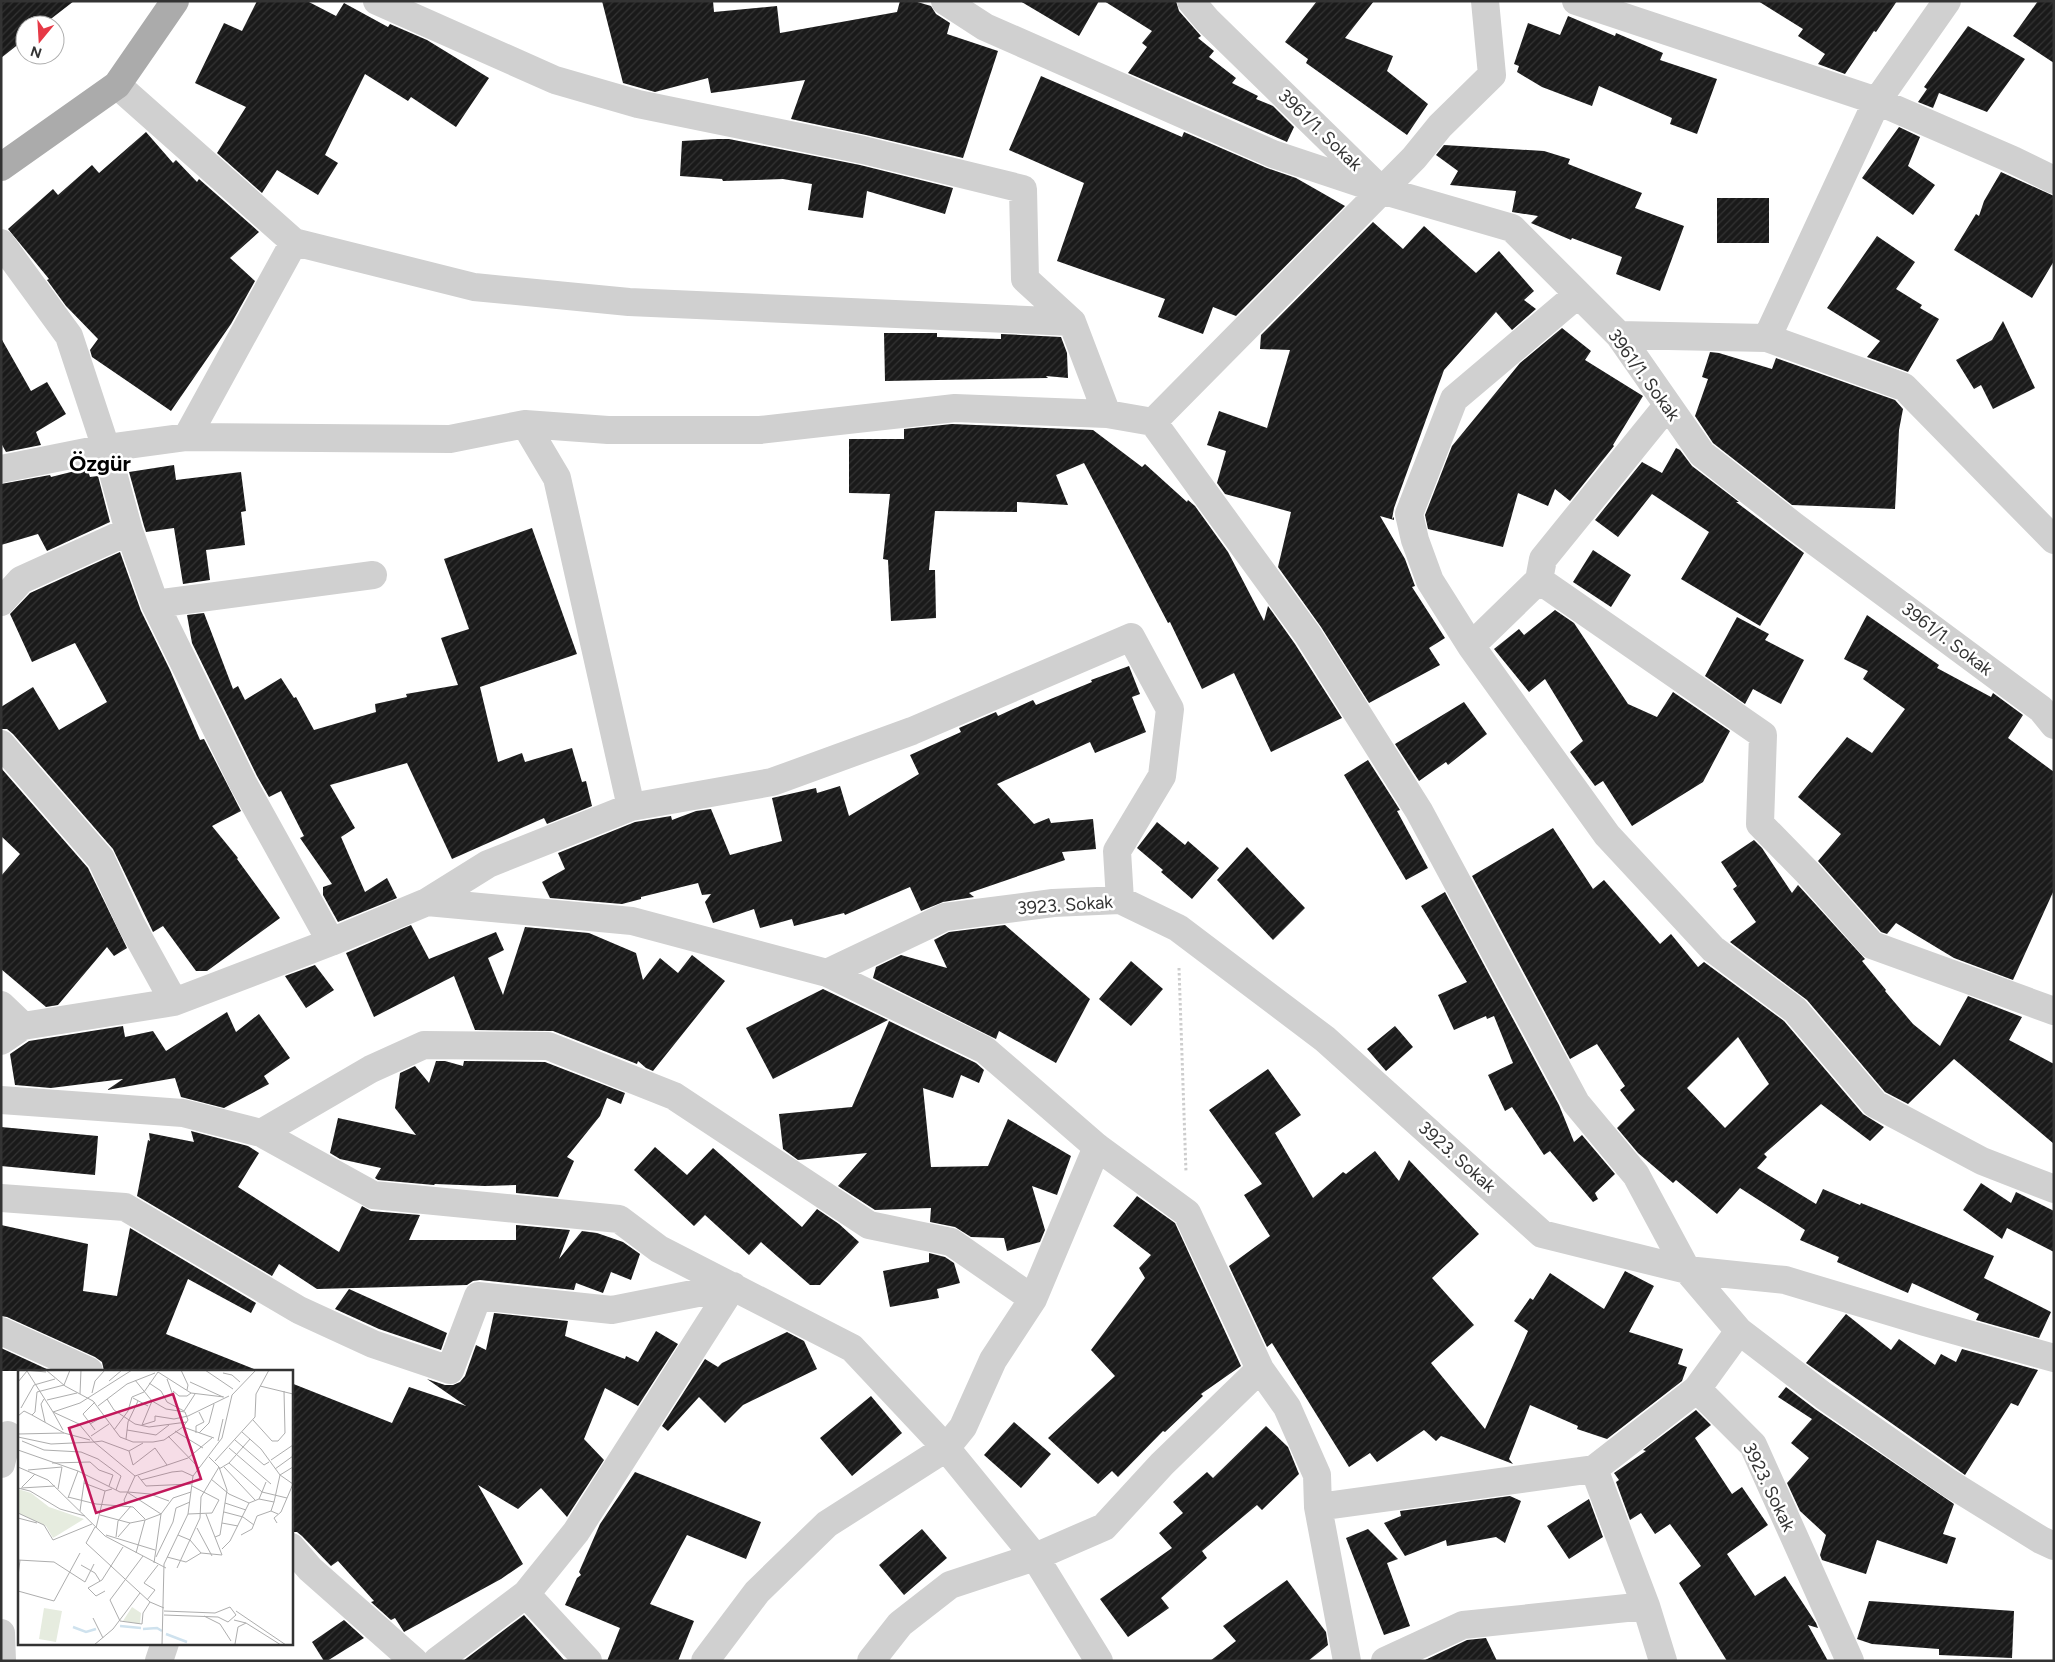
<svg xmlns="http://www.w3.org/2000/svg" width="2055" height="1662" viewBox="0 0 2055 1662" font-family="Figtree,sans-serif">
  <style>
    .building { fill: url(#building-hatch); fill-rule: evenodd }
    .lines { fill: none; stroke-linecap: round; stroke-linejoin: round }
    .path { stroke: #cdcdcd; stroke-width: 3; stroke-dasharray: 2.5 2.5; stroke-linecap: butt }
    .street { stroke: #d0d0d0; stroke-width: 28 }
    .primary { stroke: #ababab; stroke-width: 28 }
    .labels { text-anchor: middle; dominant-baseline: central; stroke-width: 5; stroke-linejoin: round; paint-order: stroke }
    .street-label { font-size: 18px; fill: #333; stroke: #fff }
    .district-label { font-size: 22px; font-weight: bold; fill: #000; stroke: #fff }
    .inset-river { fill: none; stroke: #cfe2ee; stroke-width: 2.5 }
    .inset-road { fill: none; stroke: #adadad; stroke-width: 1 }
    .view { fill: #c2185b; fill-opacity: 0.15; stroke: #c2185b; stroke-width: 2.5 }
    .inset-edge { fill: none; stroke: #333; stroke-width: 2.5 }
  </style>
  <defs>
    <pattern id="building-hatch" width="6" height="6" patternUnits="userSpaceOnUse" patternTransform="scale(1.25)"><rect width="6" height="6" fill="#1a1a1a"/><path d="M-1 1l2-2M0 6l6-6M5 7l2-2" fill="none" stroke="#333"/></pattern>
  </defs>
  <rect width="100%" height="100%" fill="#fff"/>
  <!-- building -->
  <path class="building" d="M1 1H74L43 25H25V39L1 58Z
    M257 1H307L336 16 344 3 388 27 390 24 427 40 489 78 456 127 411 97 408 101 365 74 325 155 338 163 318 195 277 170 262 193 217 153 246 107 195 83 224 23 242 31Z
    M602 1H713L714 12 777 6 780 33 897 12 900 1H914L931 6 936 14 950 23 947 34 998 51 963 158 866 135 791 119 805 80 711 93 708 78 655 92 623 83Z
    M1020 1H1099L1079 36Z
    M1104 1H1176L1179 11 1201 36 1198 38 1214 51 1209 57 1236 78 1232 83 1258 96 1256 99 1273 106 1294 127 1287 142 1128 73 1147 47 1142 43 1152 31Z
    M1317 1H1374L1345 38 1393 56 1387 71 1428 104 1407 135 1306 63 1308 59 1285 42Z
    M1758 1H1897L1876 32 1874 31 1845 74 1818 64 1825 54 1798 36 1803 29Z
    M2038 1H2054V63L2013 36Z
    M1568 16 1615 36 1616 33 1663 53 1660 60 1717 79 1697 134 1670 124 1672 118 1599 86 1592 106 1542 87 1517 72 1519 66 1514 64 1528 23 1560 35Z
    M1968 26 2025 59 1987 112 1939 93 1933 108 1918 102 1927 89 1924 87Z
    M1041 76 1182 137 1184 132 1267 168 1296 178 1345 206 1236 316 1213 307 1203 334 1158 317 1165 299 1057 261 1084 183 1009 150Z
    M1899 127 1920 137 1908 166 1935 185 1913 215 1862 178Z
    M146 132 173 163 176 160 197 182 199 179 259 232 230 258 255 281 231 324 171 411 92 357 90 350 98 339 66 306 47 280 49 279 8 229 53 189 58 195 92 165 99 173Z
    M717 139H729L860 165 953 188 945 214 867 191 863 218 808 210 812 184 783 179 723 181 722 179 680 176 682 141Z
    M1444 145 1544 151 1570 159 1568 164 1642 193 1635 208 1684 226 1660 291 1616 274 1622 257 1572 238 1571 240 1531 223 1538 216 1512 212 1516 191 1450 185 1458 171 1436 155Z
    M2001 172 2054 196V261L2032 298 1954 250 1976 214 1979 216 1984 201Z
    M1717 198H1769V243H1717Z
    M1373 222 1403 249 1424 226 1476 273 1499 251 1534 291 1524 300 1536 309 1512 330 1496 312 1444 370 1394 508 1392 519 1394 517V520L1380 516 1405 559 1415 586 1412 587 1445 638 1429 648 1440 665 1369 703 1321 627 1278 567 1291 512 1225 494 1217 483 1226 451 1207 445 1219 411 1267 428 1290 350 1260 349 1261 335Z
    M1877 236 1915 262 1896 289 1922 305 1920 308 1939 319 1908 372 1867 357 1880 341 1827 308Z
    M2003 321 2035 388 1993 409 1981 385 1974 389 1956 360 1992 340Z
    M1562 328 1591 351 1585 360 1643 396 1613 445 1614 446 1570 501 1555 489 1548 506 1518 493 1503 547 1428 529 1425 515 1452 446 1520 363Z
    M884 333H937V337L1001 339V334L1061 337 1067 353 1068 378 1046 376 1048 378 885 381Z
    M1 338 31 391 47 382 66 414 36 432 41 445 6 452 1 443Z
    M1710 352 1719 353 1772 369 1776 358 1895 400 1903 409 1899 430 1895 509 1792 505 1713 443 1695 416 1708 379 1702 377Z
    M952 424 1093 430 1142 467 1145 464 1187 502 1188 500 1195 506 1228 552 1264 621 1268 606 1295 644 1342 718 1271 752 1234 673 1202 689 1170 622 1168 623 1084 463 1056 475 1068 505 1017 502V512L935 511 929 570H935L936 618 891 621 888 560 883 559 890 494 849 493V439H904V429Z
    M1676 448 1680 450 1692 466 1739 502H1736L1804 553 1760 626 1681 579 1709 532 1652 494 1618 537 1595 520 1642 462 1662 473Z
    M174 465 176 480 241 472 246 511 241 512 245 545 206 550 210 580 183 584 174 528 146 532 144 526 129 472Z
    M87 468 90 477 98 476 110 522 47 551 38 534 1 545V484L50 475 51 477Z
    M532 528 577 654 480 687 498 762 522 753 525 762 572 748 582 782 586 781 592 806 547 824 544 818 452 859 407 763 330 785 355 828 341 837 365 892 387 878 397 898 338 922 323 895V887L332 884 300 838 304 836 281 791 269 797 257 776 192 643 187 615 204 613 233 689 238 686 245 700 281 678 294 698 296 697 314 730 376 712 375 704 407 697 406 694 458 685 441 638 469 629 444 559Z
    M1593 550 1631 575 1611 607 1573 582Z
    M120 552 141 611 170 670 200 740 204 739 241 811 212 826 238 858 237 859 280 918 207 971H196L163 926 153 932 113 849 13 734 7 729H1V707L33 687 59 730 107 702 75 643 32 662 10 614 30 593Z
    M1555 610 1574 623 1628 704 1657 717 1673 692 1730 731 1703 782 1632 826 1603 781 1595 786 1570 752 1583 741 1545 679 1529 692 1494 649 1519 629 1524 635Z
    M1867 615 1939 665 1937 668 1991 697 1993 693 2023 715 2008 738 2054 772V890L2013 980 1954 958 1896 923 1887 934 1881 932 1818 861 1841 834 1798 797 1847 737 1872 753 1905 709 1863 679 1868 671 1844 659Z
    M1737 617 1769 634 1765 640 1804 660 1781 704 1753 689 1745 704 1705 676Z
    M1129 666 1140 694 1132 697 1146 732 1095 753 1090 742 997 784 1034 824 1049 818 1051 823 1093 819 1096 849 1062 852 1065 860 969 893 974 897 943 902 921 911 910 887 845 915 844 913 794 926 792 919 760 928 754 909 713 923 705 902 711 894 702 895 698 883 641 897V899L622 904 550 898 542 882 565 869 558 853 635 822 671 816 672 820 696 811 711 809 730 855 782 841 772 798 816 788 817 793 840 786 849 816 919 774 910 755 961 732 959 728 996 712 998 716 1033 700 1036 705 1092 682 1091 680Z
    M1464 702 1487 734 1448 765 1446 762 1419 781 1395 744Z
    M1368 760 1400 810 1397 811 1428 868 1406 880 1344 775Z
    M1 768 88 868 127 948 114 956 107 947 58 1005 46 1007 1 969V876L20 854 1 836Z
    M1157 822 1185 845 1188 841 1219 868 1192 899 1161 872 1163 870 1137 848Z
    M1553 828 1593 889 1604 880 1660 944 1671 934 1698 967 1704 962 1784 1021 1863 1114 1884 1127 1870 1141 1821 1104 1764 1154 1767 1157 1757 1168 1816 1204 1823 1189 1860 1205 1861 1203 1994 1256 1984 1278 2051 1312 2039 1338 1976 1320 1979 1314 1912 1283 1908 1293 1837 1262 1839 1257 1800 1240 1805 1230 1740 1188 1717 1214 1676 1180 1673 1183 1638 1153 1617 1128 1635 1110 1620 1090 1625 1086 1597 1044 1570 1059 1472 876ZM1738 1037 1769 1084 1725 1128 1687 1088Z
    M1754 840 1762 848 1792 893 1798 885 1865 959 1862 961 1886 990 1885 991 1913 1024 1940 1046 1968 996 2022 1017 2009 1040 2054 1064V1144L1954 1059 1908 1104 1885 1092 1807 1000 1730 942 1756 922 1733 889 1737 886 1721 862Z
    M1247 847 1305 908 1273 940 1217 880Z
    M1445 892 1559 1105 1574 1142 1582 1135 1615 1174 1595 1193 1598 1199 1593 1202 1550 1151 1544 1155 1512 1107 1505 1111 1488 1075 1513 1063 1494 1016 1487 1019 1486 1016 1454 1030 1438 995 1467 982 1421 906Z
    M411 925 429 959 496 932 504 950 488 958 503 995 525 927 589 933 636 953 643 980 660 958 678 973 692 955 725 981 653 1071 646 1068 638 1061 637 1064 553 1031 475 1030 454 976 374 1017 346 953Z
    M1005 925 1090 999 1056 1063 999 1031 996 1039 873 978 876 967 901 955 947 968 934 940 949 932Z
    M1131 961 1163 989 1131 1026 1099 999Z
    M315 965 334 990 306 1008 285 976Z
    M823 989 888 1020 773 1079 746 1028Z
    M227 1012 236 1032 259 1014 290 1058 264 1076 269 1084 224 1108 181 1097 175 1078 107 1090 123 1079 51 1088 15 1085 10 1054 29 1041 123 1026 125 1037 153 1031 166 1051Z
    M889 1021 976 1063 984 1070 979 1083 961 1075 953 1098 923 1088 931 1167 988 1166 1008 1119 1071 1156 1057 1195 1032 1186 1045 1230 1040 1242 1007 1251 1004 1238 971 1237 955 1227 930 1222 931 1208 875 1210 838 1186 867 1153 798 1160 783 1149 779 1114 852 1107Z
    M1395 1026 1413 1047 1386 1071 1367 1049Z
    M436 1061H445L463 1066 464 1061 545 1062 625 1093 621 1104 607 1098 600 1116 567 1157 574 1161 558 1197 516 1193V1185L485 1186 435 1184 434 1185 378 1180 375 1178 381 1168 340 1159 330 1153 338 1118 416 1135 395 1108 400 1073 415 1066 429 1083Z
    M1268 1069 1301 1115 1275 1133 1313 1198 1343 1172 1346 1174 1375 1151 1399 1181 1409 1160 1479 1234 1432 1278 1474 1325 1431 1363 1485 1429 1528 1331 1514 1321 1530 1298 1533 1300 1550 1273 1604 1309 1625 1271 1654 1286 1629 1332 1683 1349 1678 1364 1687 1367 1682 1381 1607 1439 1577 1429 1578 1426 1530 1405 1509 1459 1513 1464 1441 1436 1436 1441 1424 1430 1377 1462 1370 1453 1349 1467 1272 1343 1267 1347 1229 1266 1270 1236 1244 1195 1262 1184 1209 1110Z
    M1 1127 98 1136 95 1175 1 1166Z
    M191 1131 248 1146 259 1153 238 1187 339 1252 362 1206 371 1211 420 1215 409 1240H516V1225L570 1230 559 1259 582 1231 597 1233 623 1242 640 1254 631 1280 611 1272 603 1293 576 1283 574 1290 480 1280 473 1281 467 1285 317 1289 279 1264 272 1276 137 1196 148 1140 150 1141 149 1133 194 1142Z
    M655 1147 687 1175 713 1148 802 1227 817 1209 839 1224 859 1242 820 1285H810L761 1242 749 1255 705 1215 694 1226 634 1170Z
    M1981 1183 2011 1203 2016 1192 2054 1211V1252L2007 1228 2002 1239 1963 1210Z
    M1137 1196 1175 1223 1241 1366 1201 1394 1203 1396 1165 1432 1163 1431 1118 1477 1112 1471 1098 1484 1048 1438 1115 1376 1091 1350 1145 1278 1139 1268 1151 1255 1113 1226Z
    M1 1225 88 1244 83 1291 117 1296 130 1228 256 1303 251 1313 188 1279 166 1334 254 1369 253 1371H104L102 1362 95 1357 7 1317 1 1316Z
    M929 1253 945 1257 954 1263 960 1283 937 1289 939 1298 890 1307 883 1271 929 1262Z
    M349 1289 447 1333 441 1350 379 1329 335 1309Z
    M494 1313 568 1321 565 1336 625 1359 626 1356 638 1362 656 1331 678 1344 638 1406 605 1388 584 1439 604 1460 567 1517 541 1488 518 1509 478 1485 523 1564 501 1579 404 1632 395 1618 391 1620 371 1602 374 1601 338 1561 331 1566 302 1536 297 1532H291V1383L392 1423 409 1387 466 1406 427 1379 445 1385H453L460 1382 465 1376 476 1345 486 1350Z
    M1846 1314 1891 1350 1899 1339 1935 1365 1941 1354 1956 1362 1962 1349 2038 1370 2018 1406 2011 1403 1965 1475 1806 1363Z
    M787 1332 804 1341 817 1369 743 1405 725 1423 699 1397 668 1431 662 1426 705 1359 718 1367 722 1363Z
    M1 1348 51 1371H1Z
    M1786 1387 1815 1409 1954 1504 1943 1534 1956 1538 1947 1564 1877 1540 1866 1574 1822 1560 1820 1555 1826 1535 1800 1511 1787 1483 1809 1458 1791 1443 1812 1419 1778 1397Z
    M871 1396 902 1433 852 1476 820 1438Z
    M1696 1410 1711 1425 1695 1438 1732 1494 1742 1487 1768 1525 1727 1554 1755 1596 1785 1576 1816 1623 1818 1628 1808 1625 1828 1661H1727L1679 1583 1701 1566 1670 1524 1655 1534 1641 1513 1630 1520 1616 1482 1619 1480 1614 1473 1646 1451 1643 1450Z
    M1014 1422 1051 1454 1021 1488 984 1455Z
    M1266 1426 1288 1447 1299 1474 1262 1510 1257 1505 1202 1551 1207 1558 1161 1598 1169 1608 1128 1637 1100 1599 1172 1548 1159 1533 1183 1513 1173 1502 1207 1472 1213 1478Z
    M635 1472 761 1522 746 1559 687 1535 650 1604 694 1621 678 1661H607L620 1628 565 1605 577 1578 581 1575 579 1572 600 1524Z
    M1510 1496 1521 1501 1505 1543 1496 1537 1447 1546 1446 1540 1405 1556 1384 1523 1401 1516 1400 1511Z
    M1589 1499 1603 1537 1569 1559 1547 1526Z
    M922 1529 947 1558 904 1595 879 1565Z
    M1368 1529 1398 1559 1387 1563 1410 1626 1384 1635 1346 1538Z
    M1287 1580 1326 1632 1328 1645 1308 1661H1210L1236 1641 1223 1626Z
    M1869 1601 2014 1611 2012 1658 1939 1655V1649L1872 1644 1857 1639Z
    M524 1615 565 1661H463Z
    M344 1620 364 1638 327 1661H324L312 1642Z
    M1486 1638 1497 1661H1423L1467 1640Z"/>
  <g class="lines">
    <!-- path -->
    <path class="path" d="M1179 968 1186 1172"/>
    <!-- street -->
    <path class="street" d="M377 1 555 80 638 104 863 150 1023 189 1025 279 1072 322 1107 414
      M945 1 985 27 1273 154 1375 188
      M1191 1 1207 20 1381 190 1512 228 1619 335 1702 454 1794 526 2041 709 2054 725
      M1576 1 1877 101 2013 160 2054 180
      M117 85 294 242 474 287 629 302 1072 322
      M1 243 69 336 106 448 129 531 155 604 243 783 331 942
      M1577 295 1454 399 1409 514 1415 540 1430 581 1471 646 1607 835 1713 949 1795 1010 1875 1104 1982 1161 2054 1189
      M1619 335 1767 338 1877 101 1947 1
      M1767 338 1904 387 2054 540
      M1667 406 1543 559 1539 580 1763 735 1760 824 1809 874 1872 945 2054 1011
      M1153 422 1414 158 1440 126 1492 75 1485 1
      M525 424 557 478 631 807 772 782 912 731 1131 637 1170 709 1162 776 1117 851 1120 900
      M187 437 294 242
      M1 469 106 448 187 437 450 439 525 424 608 430H760L955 408 1107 414 1153 422 1308 635 1419 811 1576 1103 1636 1175 1687 1270 1785 1280 1925 1322 2054 1358
      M1 602 21 580 129 531
      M155 604 373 575
      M1471 646 1539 580
      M1 744 101 859 131 924 174 1002
      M427 902 488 864 631 807
      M827 973 945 917 1053 903 1120 900 1178 928 1325 1039 1542 1234 1687 1270 1739 1331 1697 1389 1753 1445 1850 1661
      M1 1005 23 1026 174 1002 331 942 427 902 632 921 827 973 985 1050 1097 1147 1187 1213 1260 1369 1287 1407 1317 1475 1318 1507 1347 1661
      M1 1041 23 1026
      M1 1100 183 1113 261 1133 373 1195 619 1219 659 1249 852 1348 946 1448 1035 1557 1099 1661
      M261 1133 371 1069 424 1045 548 1046 674 1096 869 1225 951 1242 1033 1299
      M1 1198 125 1207 299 1310 373 1344 450 1370 478 1296 612 1310 733 1286
      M1 1331 89 1371
      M1739 1331 1824 1396 1949 1483 2041 1540 2054 1546
      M1 1464 8 1435
      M1594 1469 1646 1606 1663 1661
      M1318 1507 1594 1469 1697 1389
      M291 1547 310 1569 414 1661
      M526 1594 588 1661
      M1 1633 2 1661
      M159 1661 165 1643
      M437 1661 526 1594 576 1532 733 1286
      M705 1661 757 1592 827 1524 946 1448 963 1427 993 1360 1033 1299 1097 1147
      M871 1661 900 1624 950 1585 1035 1557 1104 1527 1162 1464 1260 1369
      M1385 1661 1463 1625 1646 1606"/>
    <!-- primary -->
    <path class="primary" d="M1 167 117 85 175 1"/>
  </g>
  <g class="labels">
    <!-- street labels -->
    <g class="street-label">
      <text transform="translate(1320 130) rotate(44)">3961/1. Sokak</text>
      <text transform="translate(1644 375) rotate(54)">3961/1. Sokak</text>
      <text transform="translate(1947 639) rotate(37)">3961/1. Sokak</text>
      <text transform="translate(1065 905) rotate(-4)">3923. Sokak</text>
      <text transform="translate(1457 1157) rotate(42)">3923. Sokak</text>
      <text transform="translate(1769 1487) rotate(64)">3923. Sokak</text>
    </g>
    <!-- district labels -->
    <g class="district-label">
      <text x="100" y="463">Özgür</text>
    </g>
  </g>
  <!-- overview -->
  <g transform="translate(18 1370)">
    <rect width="275" height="275" fill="#fff"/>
    <path d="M0 119 13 123 31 137 66 149 35 168 28 156 0 143ZM114 237 123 243 122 254 105 251ZM26 238 44 241 38 272 21 269Z" fill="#e6ecdf"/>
    <path class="inset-river" d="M102 256 123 258M55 257 68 262 78 259M125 259 139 258 144 261M148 264 169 272"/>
    <path class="inset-road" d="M7 0 28 2M28 0 47 16 75 31 102 67 115 72H135L146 70 165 57 196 68M163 0 170 15 169 20M187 0 215 19M205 3 214 5 222 12M149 9 159 36M117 10 134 31 148 39 167 42 170 50 165 57M91 11 104 0M0 12 9 1 35 42 61 54 76 72 84 71 111 81 125 73M172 12 205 27M131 13 143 21 149 32 166 41M46 15 52 0M242 16 275 24M155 21 161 26H169L173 23M74 23 77 11 87 0M62 24 63 0M115 28 130 36M26 29 23 34 27 52M89 29 96 40 117 54 131 57 169 52M29 30 59 23M77 32 65 44 77 60M80 36 109 14 137 3M3 38 16 15 37 9M166 41 177 24M14 45 46 63 72 70M0 46 6 41 14 45 17 42 19 22 46 15M235 50 254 71H260L267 63 266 21M72 54 86 46M124 55 137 51V46L156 49 170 46 211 26M124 55 134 31M45 60 35 42 62 33 114 0M96 60 110 41 114 27 126 22 140 2 173 23 206 27M109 60 138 65 151 55M157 61 185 78M224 62 243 79 262 105 275 114M178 63V56L186 52 181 42M181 63 191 53 196 34M0 64 46 63M73 66 91 54M150 66 181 98M0 67 33 74 76 72 117 106 170 88 194 68M108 69 110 52 120 31M217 70 246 95 251 92M4 71 26 80 63 82 80 89 103 106 98 120M200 71 205 49M211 78 253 114M0 80 60 101 102 122H109L143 144 136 193M111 81 115 95 137 78 149 95M191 87 201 97 209 120 202 165 197 167M253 90 275 75M197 91 237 47 238 24 251 0M34 93 72 92 81 100 95 105 91 116M211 93 244 122 241 129M0 97 30 110 87 166 148 198M206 97 237 130M201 99 211 93 232 69M257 99 275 86M10 100 44 97 40 119M120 106 128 116 173 114M193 109 211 124 231 133 241 129 256 132 262 105 275 97M123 110 154 102 164 101 175 106M248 112 244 122 269 128M66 113 87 121M4 117 17 104M0 118 12 121 42 139 67 146M3 118 37 116M110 122 132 124 151 131M50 127 78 134 115 137 127 149M50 128 60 101M256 132 253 141 260 144M207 133 228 140M108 135 106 130 117 106M62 141 67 106M206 142 225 147 236 155M0 143 26 155 35 170 74 154M170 144 194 143 201 130 174 116M82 145 112 153 127 150 143 144 155 128 173 122M0 148 19 153M204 153 220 156M259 153 256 148 263 142 275 114M77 157 68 173 132 232 146 238M78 158 87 121 94 119M179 158 194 186M88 165 137 180M160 165 172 170 183 183M223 165 234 159 239 146 253 141M98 167 100 151 113 136M100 167 112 153M204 179 212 171 231 133M118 183 127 150M125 186 92 230 102 251 124 254 125 243 132 232M138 187 155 152 158 138 172 132M149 187 168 192 183 183 204 185 188 144M0 190 36 192 67 212 76 194M63 195 77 203 82 211M159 198 182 148 183 127 201 97M0 206 2 190M0 221 36 231 62 183M87 221 78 226 70 218 84 210 105 177M129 230 137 220 126 213 140 195M218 241 268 275M146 245 200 247 210 252 218 245 212 237 197 243 146 241M186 246 202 254 213 271M75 248 85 268M216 250 228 253 263 275M217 274 220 257 228 253M76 275 95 259 122 223M144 275 146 194 170 144 175 106 204 68 214 25 238 0"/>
    <path class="view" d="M155 24 183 109 78 143 51 58Z"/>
    <rect width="275" height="275" class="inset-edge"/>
  </g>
  <!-- border -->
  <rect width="2055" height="1662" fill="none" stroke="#333333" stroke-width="5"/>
  <!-- north arrow -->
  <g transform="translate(40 40) rotate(198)"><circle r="24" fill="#ffffff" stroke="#adadad"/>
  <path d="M0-4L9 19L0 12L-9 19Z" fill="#e63946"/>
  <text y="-8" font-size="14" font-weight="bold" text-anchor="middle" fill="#333333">N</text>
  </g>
</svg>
